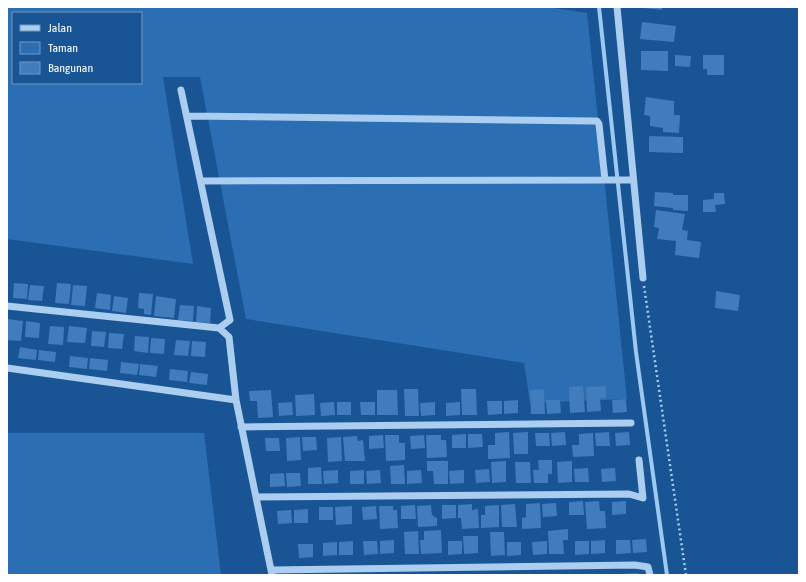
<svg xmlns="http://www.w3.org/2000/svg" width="806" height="582" viewBox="0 0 806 582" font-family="'Asap Condensed',sans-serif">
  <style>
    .green { fill: #2c6eb3; fill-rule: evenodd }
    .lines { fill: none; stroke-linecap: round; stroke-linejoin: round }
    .stream { stroke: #9dc8f2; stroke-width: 4 }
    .building { fill: #417dbc }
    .path { stroke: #aacdf0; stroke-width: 2.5; stroke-dasharray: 2 3; stroke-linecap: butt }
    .minor { stroke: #aacdf0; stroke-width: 7 }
  </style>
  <rect width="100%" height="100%" fill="#195495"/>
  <!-- green -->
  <path class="green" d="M7 7H547L587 13 627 399 530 403 524 363 246 319 200 77H163L193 264 7 239ZM13 13H141V83H13Z
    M7 433H204L221 575H7Z"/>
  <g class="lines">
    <!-- stream -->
    <path class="stream" d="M599 7 636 352 667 575"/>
  </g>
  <!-- building -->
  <path class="building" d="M645 7H662V10L644 8Z
    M642 22 676 26 674 42 640 39Z
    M641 51H668V71L641 70Z
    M675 55 691 56 690 67 675 66Z
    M703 55H724V75H707V69H703Z
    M646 97 674 101V115H680L679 133 663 132V128L650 126V116L644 115Z
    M649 136 683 137V153L649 152Z
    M655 192 673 193V195H688V211L673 210V208L654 206Z
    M714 193H724L725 204 715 205 716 212H703V200L714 199Z
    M656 210 685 214 682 230 688 231 687 240 701 242 699 258 675 255 676 241 657 239 659 228 654 227Z
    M14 283 28 284 27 299 13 298Z
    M57 283 71 284 69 304 55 303Z
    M30 285 44 286 42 301 28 300Z
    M73 285 87 286 85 306 71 305Z
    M716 291 740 295 738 311 715 308Z
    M97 293 111 295 110 310 95 308Z
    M139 293 153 294 151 315 144 314V309L138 308Z
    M114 296 128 298 126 313 112 311Z
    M156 296 176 299 174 318 154 316Z
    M180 305 194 306 193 321 178 320Z
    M197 306 211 308 210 323 196 322Z
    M7 319 23 321 21 341 7 340Z
    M26 321 40 323 39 338 25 337Z
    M50 326 64 327 63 345 48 344Z
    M69 326 87 328 85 343 67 342Z
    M92 331 106 332 104 347 91 346Z
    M109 333 124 334 122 349 108 348Z
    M135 336 149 337 148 353 134 351Z
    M151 338 165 339 164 354 150 353Z
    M176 340 190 341 188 356 174 355Z
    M192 341 206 342 205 357 191 356Z
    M20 347 37 350 36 360 18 358Z
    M39 350 56 352 55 362 38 360Z
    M70 356 88 358 87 369 69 367Z
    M90 358 108 360 107 371 89 369Z
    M121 362 139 364 137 375 120 373Z
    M140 364 158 366 156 377 139 375Z
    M170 369 188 371 187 382 169 380Z
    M191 372 208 374 207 385 189 383Z
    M583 386 585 412 570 413 569 387Z
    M606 386V398H600L601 411 587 412 586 387Z
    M404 389H418L419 416H405Z
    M461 389H476L477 415H462Z
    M544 389 545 414H531L530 390Z
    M271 390 273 417 258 418 257 401H250L249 391Z
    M377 390H397L398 415H377Z
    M314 394 315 415 296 416 295 395Z
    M626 399 627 412 613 413 612 400Z
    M518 400V413L504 414V401Z
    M546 400H560L561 413 547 414Z
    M487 401H502V414L488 415Z
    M292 402 293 415 279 416 278 403Z
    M334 402 335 415 321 416 320 403Z
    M337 402H351V415H337Z
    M360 402H375V415H361Z
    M435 402V415L421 416 420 403Z
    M460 402V415L446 416V403Z
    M509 432 510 458 488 459V445H495V433Z
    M528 432V454H514L513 433Z
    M565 432 566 445 552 446 551 433Z
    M609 432 610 446H596L595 433Z
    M629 432 630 445 616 446 615 433Z
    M535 433H549L550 446H536Z
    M593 433 594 456 573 457 572 445H579V434Z
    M466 434V448H452V435Z
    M468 434H482L483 447 468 448Z
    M383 435 384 448 369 449V436Z
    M385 435H399V443H405V460L386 461Z
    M424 435 425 448 411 449 410 436Z
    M426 435H441V440H446L447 457 427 458Z
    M357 436 358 441 363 440 365 461H345L343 437Z
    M300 437 301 460 287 461 286 438Z
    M302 437H316L317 450 303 451Z
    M341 437 342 461 328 462 327 438Z
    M265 438H279L280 451H266Z
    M538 460H552V474H548V483H534L533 470H539Z
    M427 461H448V484H434L433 471H427Z
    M506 461V482L492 483 491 462Z
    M572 461V482L558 483 557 462Z
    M515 462H530L531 483H516Z
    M404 465 405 484H391L390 466Z
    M321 467 322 484H308V468Z
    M588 468 589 482H575L574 469Z
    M615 468 616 481 602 482 601 469Z
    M489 469 490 482 476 483 475 470Z
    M338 470V483L324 484 323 471Z
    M364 470V484H350V471Z
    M380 470 381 483 367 484 366 471Z
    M421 470 422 483 407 484V471Z
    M464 470V483L450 484 449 471Z
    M284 473 285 486 270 487V474Z
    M286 473H300L301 486 287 487Z
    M583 501 584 515H569V502Z
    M599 501 600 511H605L606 528 587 529 585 502Z
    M626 501V514L612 515V502Z
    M540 503 541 528 522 529V518L526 517V504Z
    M556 503 557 516 543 517 542 504Z
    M472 504V510L478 509 479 528 462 529 461 518H458V505Z
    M515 504 517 527H502L501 505Z
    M415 505 416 519H401V506Z
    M431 505 432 515 437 518V526L418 527 417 506Z
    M442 505H456V518L442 519Z
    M499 505V527L481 528V515H485V506Z
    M352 506V524L336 525 335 507Z
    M376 506 377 519 363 520 362 507Z
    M379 506H393V510H397L398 528 380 529Z
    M319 507H333V520H319Z
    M308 509V523H294V510Z
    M291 510 292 523 278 524 277 511Z
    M568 529V540H563L564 554H549L548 531Z
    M441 530 442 553 421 554 420 540H424V531Z
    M418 531 419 554H405L404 532Z
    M490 532H504L505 555 491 556Z
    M463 536H478V553L464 554Z
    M646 539 647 552 633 553 632 540Z
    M394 540V553L380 554V541Z
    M605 540V553L591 554V541Z
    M616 540H630L631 553 616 554Z
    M353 541V555H339V542Z
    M363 541H377L378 554 364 555Z
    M448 541H462V554L448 555Z
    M547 541V554L533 555 532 542Z
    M575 541H589V554L575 555Z
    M337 542V555L323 556V543Z
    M507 542H521V555L507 556Z
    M298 544H313V557L299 558Z
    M638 573V575H621V574Z"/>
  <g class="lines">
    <!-- path -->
    <path class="path" d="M644 286 686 575"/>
    <!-- minor -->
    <path class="minor" d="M617 7 643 278
      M181 90 230 320 219 328
      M187 116 593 121H597L599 124 605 180 201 181
      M605 180H633
      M7 306 219 328 229 337 236 400 272 575
      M7 368 236 400
      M241 427 631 423
      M256 497 629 494 643 498 639 460
      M271 570 635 565 648 567 650 575"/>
  </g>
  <!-- border -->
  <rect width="806" height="582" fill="none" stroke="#ffffff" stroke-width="16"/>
  <!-- legend -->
  <rect x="12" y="12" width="130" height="72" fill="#195495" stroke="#7598bf"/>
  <rect x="20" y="25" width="20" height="6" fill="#aacdf0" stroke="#7598bf"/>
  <text x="48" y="32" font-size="12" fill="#ffffff">Jalan</text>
  <rect x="20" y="42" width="20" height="12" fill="#2c6eb3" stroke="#7598bf"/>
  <text x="48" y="52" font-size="12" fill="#ffffff">Taman</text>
  <rect x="20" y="62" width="20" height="12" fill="#417dbc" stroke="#7598bf"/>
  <text x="48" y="72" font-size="12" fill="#ffffff">Bangunan</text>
</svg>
